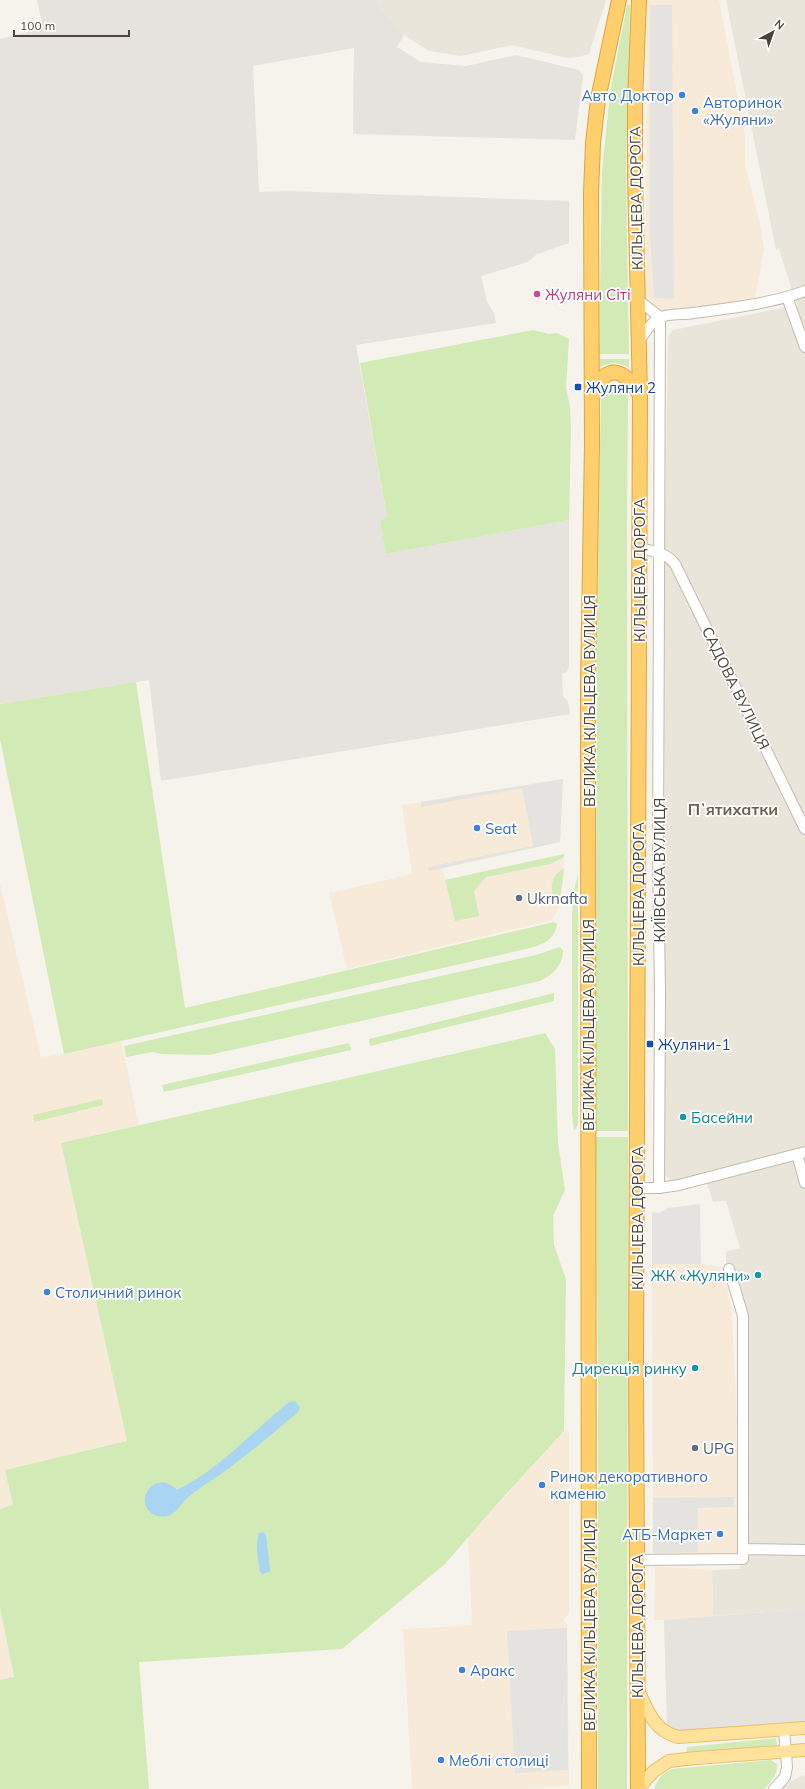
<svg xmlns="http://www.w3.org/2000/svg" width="805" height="1789" viewBox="0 0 805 1789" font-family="Mulish,sans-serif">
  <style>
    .residential { fill: #eae5da }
    .commercial { fill: #f7ead8 }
    .industrial { fill: #e6e2dd }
    .green { fill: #d2eab5 }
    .parking { fill: #e5e3e0 }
    .water { fill: #a9d4f2 }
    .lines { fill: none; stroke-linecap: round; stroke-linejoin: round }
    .minor-casing { stroke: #c2bbae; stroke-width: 12 }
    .major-casing { stroke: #e6c16a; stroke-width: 14 }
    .highway-casing { stroke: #e0a43c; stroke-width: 16 }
    .minor { stroke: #fff; stroke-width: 10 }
    .major { stroke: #ffe39c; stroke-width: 12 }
    .highway { stroke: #ffcf6e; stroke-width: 14 }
    .shop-dot { fill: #3f7fe0; stroke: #fff; stroke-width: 1.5 }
    .hotel-dot { fill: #d1479c; stroke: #fff; stroke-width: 1.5 }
    .transit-dot { fill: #1a4fb4; stroke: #fff; stroke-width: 1.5 }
    .service-dot { fill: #5c6f8a; stroke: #fff; stroke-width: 1.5 }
    .culture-dot { fill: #0f9aa8; stroke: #fff; stroke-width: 1.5 }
    .labels { text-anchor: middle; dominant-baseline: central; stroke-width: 3.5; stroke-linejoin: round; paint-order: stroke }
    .shop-label { font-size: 15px; fill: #366cbe; stroke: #fff; text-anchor: start }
    .street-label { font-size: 15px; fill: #4b4439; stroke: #fff }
    .hotel-label { font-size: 15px; fill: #b23c85; stroke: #fff; text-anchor: start }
    .transit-label { font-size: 15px; fill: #164399; stroke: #fff; text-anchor: start }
    .service-label { font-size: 15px; fill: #4e5e75; stroke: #fff; text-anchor: start }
    .culture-label { font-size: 15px; fill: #0d838f; stroke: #fff; text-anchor: end }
    .neighbourhood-label { font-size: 16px; font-weight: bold; fill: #6e6250; stroke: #fff }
  </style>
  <rect width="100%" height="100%" fill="#f6f3ec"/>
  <!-- residential -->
  <path class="residential" d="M377 0H606L589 54 578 57 567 58 512 45 461 56 429 51 404 35 382 9Z
    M726 0H805V1148L673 1182 665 1175 664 580 668 337 673 330 797 305 779 249 776 250Z
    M805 1156V1609L713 1616 712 1570 740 1569 737 1307 726 1269V1252L740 1248 726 1201 713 1202 707 1183Z
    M805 1775V1789H781L789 1782Z"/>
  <!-- commercial -->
  <path class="commercial" d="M647 0H719L745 136V164L760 224 764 249 755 297 684 311 667 312 653 307 647 298 646 289Z
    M563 779 560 842 443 868 445 880 564 854 563 881 559 907 552 920 347 969 329 893 412 874 402 805Z
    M0 883 41 1057 64 1054 121 1041 139 1125 61 1143 127 1441 5 1470 13 1505 0 1509Z
    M652 1264H702L723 1267 732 1313 736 1401 738 1557H653Z
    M564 1431 569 1432V1613L563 1620 567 1624 569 1786 519 1789H412L403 1629 472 1625 468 1537Z
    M655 1566 712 1570 713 1616 664 1620H654Z
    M0 1607 14 1678 0 1680Z"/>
  <!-- industrial -->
  <path class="industrial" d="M37 0H377L382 9 404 35 397 47 421 62 466 66 516 55 579 70 583 75 575 140 353 134 354 48 253 66 259 192 288 191 569 201V243L537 254 528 262 481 276 487 302 494 313 496 323 356 345 387 517 380 521 386 554 569 520V666L567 672 562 674 563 696 568 702 570 714 161 781 149 680 0 704V39L43 28Z
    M805 1609V1723L674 1733 667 1728 664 1620Z"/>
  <!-- green -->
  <path class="green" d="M627 5H630L626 174 629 354H599L602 172 610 93Z
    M533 330 549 334 557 333 569 339 566 388 570 407 571 430 569 520 386 554 380 521 387 517 360 363Z
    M600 359H629V368C619 362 611 362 600 367Z
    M601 390 627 391 628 398 627 514 628 1131H596L597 639Z
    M136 682 185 1008 554 922 557 924C554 942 541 945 526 949L64 1054 0 739V704Z
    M564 854V857L550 864 486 877 474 891 479 916 455 921 445 880Z
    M564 869 559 907C550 896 547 876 564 869Z
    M578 874V1125L574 1131 572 1114V913L575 886Z
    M560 947 563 950C563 965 553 975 540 981L209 1055 162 1054 153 1052 126 1057 124 1046 536 955Z
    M554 993V1001L370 1046 369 1039Z
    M545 1033 555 1049 558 1143 565 1190 553 1216 554 1245 566 1279 564 1431 497 1504 445 1564 342 1649 139 1662 149 1789H0V1680L14 1677 0 1607V1509L13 1505 5 1470 127 1441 61 1143Z
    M349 1043 351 1050 164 1092 162 1085Z
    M102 1099 103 1105 34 1122 33 1115Z
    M596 1137H628L627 1789H598V1391Z
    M776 1738 777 1745 686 1753 687 1747Z
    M771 1760 777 1764C778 1775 771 1781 764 1789H654C658 1779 662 1773 672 1769Z"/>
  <!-- parking -->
  <path class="parking" d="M650 5H672L674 299 654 298 650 229Z
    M563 779 560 842 429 871 428 867 533 846 532 840 522 788 421 807V802Z
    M700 1204 701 1264H652V1212L659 1213 668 1208Z
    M734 1497V1507L698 1508V1552L653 1553V1498Z
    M567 1628 568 1770 515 1773 507 1631Z"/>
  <!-- water -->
  <path class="water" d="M295 1401 300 1407 298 1412C278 1429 258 1446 237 1462 221 1475 203 1485 187 1498 182 1503 177 1512 170 1515 165 1517 160 1517 155 1515 131 1504 154 1467 177 1490 220 1469 252 1432 289 1402Z
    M263 1532 266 1535 270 1570 269 1572 262 1574 260 1572C258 1558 255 1546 259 1533Z"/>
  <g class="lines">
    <defs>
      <path id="minor" d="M787 297 805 347
        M638 300 660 317
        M639 341C645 333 650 323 659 318 667 313 683 315 693 313 726 309 774 303 805 291
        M639 548C653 551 665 552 675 564L805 829
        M797 1154 805 1183
        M637 1188H659L679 1185 805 1152
        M659 1188 660 993 658 854 660 317
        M743 1549 805 1550
        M637 1560 743 1559V1316L729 1269
        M774 1789 785 1777 787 1767 784 1730"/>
      <path id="major" d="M638 1690C647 1710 655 1732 678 1737L805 1728
        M638 1788 654 1771 669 1761 696 1758 805 1750"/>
      <path id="highway" d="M592 391C610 362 624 370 640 395
        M589 1789 588 686 592 444 591 193 593 143 598 99 619 0
        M638 1789 636 1361 640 395 635 177V101L639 0"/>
    </defs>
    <!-- minor casing -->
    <use href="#minor" class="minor-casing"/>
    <!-- major casing -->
    <use href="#major" class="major-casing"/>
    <!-- highway casing -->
    <use href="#highway" class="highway-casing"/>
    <!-- minor -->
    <use href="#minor" class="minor"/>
    <!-- major -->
    <use href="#major" class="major"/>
    <!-- highway -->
    <use href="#highway" class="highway"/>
  </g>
  <!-- markers -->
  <g class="shop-dot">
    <circle cx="682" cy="95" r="4"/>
    <circle cx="695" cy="111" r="4"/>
    <circle cx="477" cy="828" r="4"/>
    <circle cx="47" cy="1292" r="4"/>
    <circle cx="542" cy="1485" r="4"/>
    <circle cx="720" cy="1534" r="4"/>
    <circle cx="462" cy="1670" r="4"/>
    <circle cx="441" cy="1760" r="4"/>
  </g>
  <circle class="hotel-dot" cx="537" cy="294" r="4"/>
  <g class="transit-dot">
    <rect x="574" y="383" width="8" height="8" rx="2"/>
    <rect x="646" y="1040" width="8" height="8" rx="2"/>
  </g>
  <g class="service-dot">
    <circle cx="519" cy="898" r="4"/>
    <circle cx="695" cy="1448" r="4"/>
  </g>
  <g class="culture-dot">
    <circle cx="683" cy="1117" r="4"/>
    <circle cx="758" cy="1275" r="4"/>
    <circle cx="695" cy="1368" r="4"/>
  </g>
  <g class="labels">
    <!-- shop labels -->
    <g class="shop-label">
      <text x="674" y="95" text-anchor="end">Авто Доктор</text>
      <text x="703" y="102">Авторинок<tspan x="703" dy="17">«Жуляни»</tspan></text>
      <text x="485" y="828">Seat</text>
      <text x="55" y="1292">Столичний ринок</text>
      <text x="550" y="1476">Ринок декоративного<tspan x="550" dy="17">каменю</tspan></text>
      <text x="712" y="1534" text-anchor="end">АТБ-Маркет</text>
      <text x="470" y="1670">Аракс</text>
      <text x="449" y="1760">Меблі столиці</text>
    </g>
    <!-- street labels -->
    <g class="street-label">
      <text transform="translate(636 198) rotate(-91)">КІЛЬЦЕВА ДОРОГА</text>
      <text transform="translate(639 570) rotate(-90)">КІЛЬЦЕВА ДОРОГА</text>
      <text transform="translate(736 688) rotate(64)">САДОВА ВУЛИЦЯ</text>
      <text transform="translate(589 701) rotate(-90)">ВЕЛИКА КІЛЬЦЕВА ВУЛИЦЯ</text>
      <text transform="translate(659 870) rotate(-90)">КИЇВСЬКА ВУЛИЦЯ</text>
      <text transform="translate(638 894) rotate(-90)">КІЛЬЦЕВА ДОРОГА</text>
      <text transform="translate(588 1025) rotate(-90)">ВЕЛИКА КІЛЬЦЕВА ВУЛИЦЯ</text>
      <text transform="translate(637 1218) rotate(-90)">КІЛЬЦЕВА ДОРОГА</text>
      <text transform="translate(589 1625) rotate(-90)">ВЕЛИКА КІЛЬЦЕВА ВУЛИЦЯ</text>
      <text transform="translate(637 1626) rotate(-90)">КІЛЬЦЕВА ДОРОГА</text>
    </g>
    <!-- hotel labels -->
    <g class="hotel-label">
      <text x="545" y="294">Жуляни Сіті</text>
    </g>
    <!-- transit labels -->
    <g class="transit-label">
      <text x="586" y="387">Жуляни 2</text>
      <text x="658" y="1044">Жуляни-1</text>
    </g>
    <!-- service labels -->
    <g class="service-label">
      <text x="527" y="898">Ukrnafta</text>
      <text x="703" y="1448">UPG</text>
    </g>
    <!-- culture labels -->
    <g class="culture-label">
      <text x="691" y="1117" text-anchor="start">Басейни</text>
      <text x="750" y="1275">ЖК «Жуляни»</text>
      <text x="687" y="1368">Дирекція ринку</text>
    </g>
    <!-- neighbourhood labels -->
    <g class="neighbourhood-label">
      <text x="733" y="809">Пʼятихатки</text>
    </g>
  </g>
  <!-- north arrow -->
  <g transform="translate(773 32) rotate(41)" stroke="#ffffff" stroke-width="3" paint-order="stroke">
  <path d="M0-3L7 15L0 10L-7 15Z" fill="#4b4439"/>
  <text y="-6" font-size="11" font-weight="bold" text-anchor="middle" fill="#4b4439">N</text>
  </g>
  <!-- scale -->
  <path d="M14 30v6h115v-6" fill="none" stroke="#4b4439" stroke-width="2"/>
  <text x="20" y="30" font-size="12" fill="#4b4439" stroke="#ffffff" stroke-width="3" paint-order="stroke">100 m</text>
</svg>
